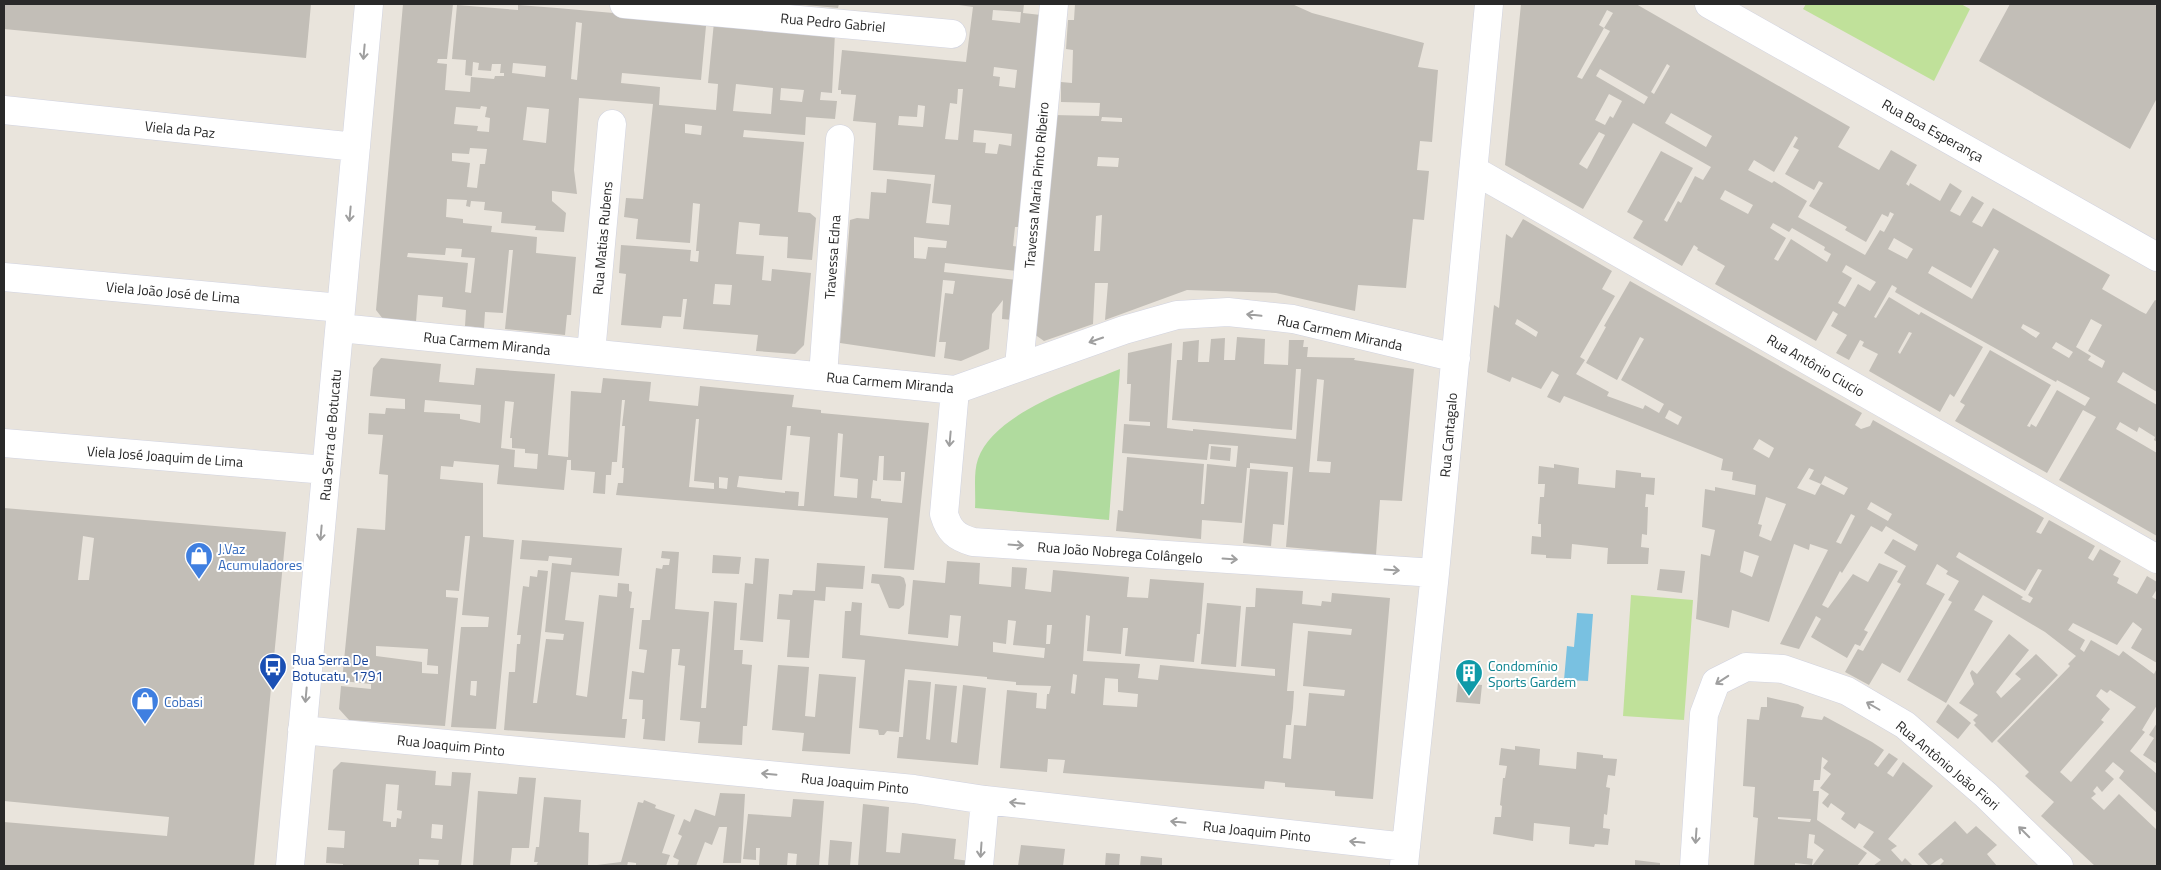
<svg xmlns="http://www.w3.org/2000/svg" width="2161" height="870" viewBox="0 0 2161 870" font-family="'Titillium Web',sans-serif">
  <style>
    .green { fill: #b0db9e }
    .pitch { fill: #c0e19a }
    .water { fill: #79c1e1 }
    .building { fill: #c2beb7; fill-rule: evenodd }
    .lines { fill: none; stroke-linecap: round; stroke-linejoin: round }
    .minor-casing { stroke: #d1d3e0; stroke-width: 29 }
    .minor { stroke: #fff; stroke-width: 28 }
    .oneway { stroke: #9f9f9f }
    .labels { text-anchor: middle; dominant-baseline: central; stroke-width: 4; stroke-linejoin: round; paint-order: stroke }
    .street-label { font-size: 14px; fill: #292929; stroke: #fff }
    .shop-label { font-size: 14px; fill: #366cbe; stroke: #fff; text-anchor: start }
    .transit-label { font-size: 14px; fill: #164399; stroke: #fff; text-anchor: start }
    .culture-label { font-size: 14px; fill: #0d838f; stroke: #fff; text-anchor: start }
  </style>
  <rect width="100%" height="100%" fill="#e9e4dc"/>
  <!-- green -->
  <path class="green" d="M1120 369 1109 520 975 508C976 493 973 473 978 459 994 413 1079 386 1120 369Z"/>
  <!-- pitch -->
  <path class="pitch" d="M1806 4H1961L1970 9 1934 81 1803 9Z
    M1631 595 1693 600 1684 720 1623 716Z"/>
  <!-- water -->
  <path class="water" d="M1577 613 1593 614 1588 681 1564 680 1567 646 1574 647Z"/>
  <!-- building -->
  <path class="building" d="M4 4H311L306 58 4 29Z
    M403 4H453L447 59H438L437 63 447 64 445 90 470 92 471 77 494 79 495 76H504V73H500L501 64H492L491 71 478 70 479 63 473 62 472 76 465 75 466 60 452 59 457 5 518 10V5L557 8 647 16 706 26 701 80 622 73 621 83 660 87 659 105 716 110 718 84 708 83 714 22 835 33 832 93 821 92 820 100 837 101 835 119 806 117 805 135 744 130 743 137 804 142 798 212 810 213 816 218 812 260 787 258 788 237 759 235 760 224 739 222 736 254 764 256 762 280 771 281 772 269 811 273 804 345 795 354 756 351 758 335 683 329 687 299H683L681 317 663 316 661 328 621 325 626 274 619 273 621 245 691 250 690 261 698 262 699 251H696L700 204 693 203 690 243 636 239 638 219 624 217 626 198 643 199 653 104 579 98 574 170 577 194 552 191V201L566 213 564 232 535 230 536 226 501 223 502 212 484 210 485 202 471 201 470 207 466 206 467 200 447 199 446 217 463 219V223L492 226 491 232 537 237 536 253 576 257 571 315H567L565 335 505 329 513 250H509L503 313 485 312 484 328 465 326 466 310 442 307 443 297 418 295 416 322 383 319 376 310ZM576 22 582 23 577 80 571 79ZM513 63 546 66 545 77 512 73ZM736 84 773 88 771 114 733 111ZM781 88 804 90 802 102 780 100ZM481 106 487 107 485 117 490 118 489 132 477 131 478 126 454 124 456 107 480 109ZM527 107 549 109 546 143 523 140ZM685 124 702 126 701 135 685 133ZM470 148 487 149 485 164H480L477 188 467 187 470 163 452 161V153L469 154ZM446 248 462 249 461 257 475 258 471 293 465 292 468 263 407 257 408 253 445 255ZM715 284 732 285 730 305 713 304Z
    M795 4H839L838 8Z
    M952 4H1024L1023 13 1041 15 1021 227H1015L1013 246 1020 247 1017 271 945 263 944 272 1017 280 1013 320 1002 319 1003 300 992 314 989 349 961 361 944 358 946 342H939L945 293 953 294 955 281 943 280 935 357 840 343 850 220 857 218 869 219 871 192 886 193 887 179 931 184 926 223 949 225 951 205 932 203 935 175 873 170 876 123 853 121 856 95 841 94V90H838L842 50 966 62 973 7ZM993 10 1021 12 1020 23 992 20ZM994 67 1017 70 1015 88 999 86 1000 77 993 76ZM958 89H963L958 140 945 139 950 103 957 104ZM918 105 925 106 923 127 898 125 899 116 917 117ZM974 130 1012 134 1011 146 999 144 997 154 985 153 986 143 973 142ZM914 237 947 241 946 248 928 247 926 259 914 258Z
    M1075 4H1292L1312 13 1424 43 1418 67 1438 70 1432 142 1420 141 1417 170 1429 171 1424 220 1413 219 1406 288 1358 285 1355 311 1276 293 1187 290 1105 320 1108 283H1095L1093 324 1044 341 1034 334 1053 115 1099 116 1100 103 1061 102V82L1072 83 1073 50 1066 49 1068 20H1074ZM1102 117 1122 118V122L1101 121ZM1098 157 1119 158 1118 167 1097 166ZM1102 215 1100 251H1094L1096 216Z
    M1521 4H1636L1850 127 1838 147 1879 170 1891 150 1917 165 1906 184 1909 186 1910 183 1940 201 1950 183 1962 191 1950 211 1960 216 1972 196 1984 203 1972 222 1982 227 1993 208 2110 275 2102 289 2140 311 2146 314 2155 300 2157 301V392L2123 372 2117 382 2157 405V442L2154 440 2155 437 2139 427 2137 432 2120 422 2116 429 2157 453V536L2059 480 2096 417 2083 410 2047 473 1955 421 1965 405 1960 402 1990 350 2051 385 2027 426 2030 427 2031 424 2036 427 2057 390 2085 406 2090 398 2057 380 2056 382 1923 308 1895 292 1897 288 1892 285 1874 317 1876 318 1889 297 1919 315 1921 312 1983 347 1954 397 1950 394 1940 412 1869 371 1878 354 1862 346 1864 342 1860 340 1849 360 1836 353 1847 335 1831 326 1838 314 1833 311 1816 341 1715 284 1725 266 1697 250 1698 248 1694 245 1682 266 1633 238 1643 221 1627 212 1661 151 1693 168 1664 220 1667 222 1678 201 1681 203 1695 176 1703 180 1711 167 1633 123 1583 209 1505 165ZM1607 10 1613 13 1604 28 1599 25ZM1604 28 1610 31 1582 79 1577 77ZM1667 64 1670 66 1654 94 1651 92ZM1600 69 1648 97 1644 104 1596 76ZM1609 94 1622 101 1613 118 1610 116 1605 125 1595 120ZM1671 113 1712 136 1706 147 1665 123ZM1599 132 1605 135 1587 169 1579 164ZM1795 136 1798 138 1793 147 1799 150 1785 174 1814 190 1819 181 1823 183 1809 206 1847 227 1845 230 1866 242 1882 214 1888 217 1890 212 1894 214 1884 232 1880 230 1865 255 1798 217 1807 201 1774 181 1772 183 1748 170 1754 160 1774 172ZM1725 190 1753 205 1748 214 1720 199ZM1773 223 1789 232 1792 228 1825 247 1824 250 1831 254 1827 262 1791 239 1778 261 1774 259 1786 238 1770 228ZM1894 238 1913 249 1907 259 1888 249ZM1994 248 1999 251 1972 299 1928 273 1932 266 1971 288ZM1846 265 1876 282 1870 291 1858 284 1845 307 1838 303 1852 278 1842 272ZM2091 319 2102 325 2088 351 2105 361 2102 368 2088 360 2091 356 2076 347ZM2023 324 2040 333 2036 338 2021 328ZM1909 332 1912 333 1900 354 1898 352ZM2056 342 2073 352 2069 358 2052 348Z
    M2010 4H2153L2157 6V98L2130 149 1979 61Z
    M1523 219 1612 271 1602 289 1615 296 1580 357 1585 360 1576 374 1609 392 1607 396 1643 409 1645 405 1659 413 1664 404 1621 380 1644 339 1640 337 1617 380 1586 363 1606 327 1604 326 1630 281 1862 413 1855 425 1861 429 1870 426 1873 420 2044 518 2036 532 2041 534 2049 520 2095 546 2088 558 2093 561 2100 549 2121 561 2113 575 2119 578 2117 583 2137 594 2147 576 2157 582V589L2152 597 2157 600V663L2131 648 2142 629 2133 622 2117 645 2073 623 2068 630 2085 640 2080 649 2084 652 2091 640 2119 656 2123 651 2154 674 2157 668V705L2142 730 2145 732 2130 751 2157 774V813L2119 778 2124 771 2113 762 2105 771 2114 779 2102 792 2097 786 2093 791 2096 794 2091 798 2104 810 2119 794 2157 830V866H2095L2041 816 2054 802 2025 776 2029 772 1997 741 2070 666 2068 664 2076 656 2045 632 1983 595 1974 610 1993 621 1946 703 1907 680 1952 602 1948 600 1959 581 1946 574 1948 571 1937 564 1926 584 1945 594 1900 673 1882 663 1869 685 1845 672 1858 649 1863 651 1901 584 1897 582 1906 566 1884 553 1893 539 1915 551 1918 545 1886 526 1882 532 1871 526 1842 573 1840 571 1822 605 1828 608 1853 574 1868 582 1879 563 1898 571 1864 630 1868 632 1860 646 1855 644 1847 658 1811 637 1821 619 1816 616 1799 649 1780 644 1828 550 1810 544 1809 550 1794 544 1769 622 1732 610 1729 628 1696 619 1701 554 1710 556 1715 530 1702 527 1705 489 1715 491V487L1755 495 1756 485 1732 480 1733 472 1721 470 1723 459 1564 396 1560 403 1547 397 1559 375 1552 371 1541 389 1512 377 1510 382 1487 372 1494 305 1499 308 1506 234 1512 238ZM1517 319 1538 332 1536 337 1515 324ZM1669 410 1682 417 1678 425 1665 418ZM1759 439 1774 448 1769 458 1753 449ZM1809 468 1814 470 1809 479 1821 484 1825 476 1848 488 1844 495 1821 484 1815 495 1797 488ZM1766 497 1786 504 1771 541 1759 536 1762 525 1758 524ZM1871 502 1892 514 1888 521 1867 509ZM1851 514 1855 516 1841 544 1836 542ZM1744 551 1759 556 1752 577 1740 572ZM1959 552 2025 591 2038 569 2042 570 2028 595 2033 598 2030 603 2021 599 2023 597 1956 557ZM2101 689 2107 693 2110 690 2136 707 2071 782 2060 772 2104 722 2101 720 2110 709 2096 696Z
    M1237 337 1265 339 1264 364 1288 365 1289 340H1304L1303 347H1308L1307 357 1355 358 1354 360 1414 369 1402 501 1380 500 1376 555 1286 547 1293 467 1250 463V468H1247L1242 523 1202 520 1201 539 1116 531 1118 510 1123 511 1127 457 1204 464 1201 504H1204L1207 464 1236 467 1238 446 1209 444 1207 460 1122 453 1124 424 1150 426V422L1129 421 1131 384H1127L1128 353 1172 343 1167 428 1193 431V429L1296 439 1301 369H1296L1292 430 1172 420 1177 360H1182L1183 342 1199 340 1198 362H1209L1211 339 1225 338 1224 360H1235ZM1317 379 1324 380 1317 461 1331 462 1330 473 1309 472Z
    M381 358 441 364 439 382 474 385 476 368 555 374 548 455 568 457 571 391 601 393 603 378 651 382 649 401 698 406 700 386 794 395 792 407 821 410V413L929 423 914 570 884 568 888 518 616 495 618 483H623L624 468H622L625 426H622L625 400H622L617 462H612L611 475H606L605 494 593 493 595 472 571 470V460H567L564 490 497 484 499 465 454 461 453 467 441 466 440 479 483 483V537L514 540 496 729 451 727 461 627H488L489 617 462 615 470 536H465L459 591 446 590V597L458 598 445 726 349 720 339 709 341 686 371 689V684L342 681 357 528 385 530 388 475 379 474 383 435 368 434 369 413 385 414 386 408 405 409V399L370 396 373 368ZM425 400 481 405 480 423 460 419V414L424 412ZM505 401 514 402 510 438H512V448L525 449V453L538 454 537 469 514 467 515 450 501 448ZM696 419H699L694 481 714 483V489L689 487ZM787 426H791L790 435 810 437 804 506H798L799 492 785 491V493L737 487 739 476 782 480ZM838 433 843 434 840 477 858 479 857 498 834 496ZM879 456H884L883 480 901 481V472H905L902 503 881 501V499L871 498 873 480 877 481ZM719 477 728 478 727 489 719 488ZM376 646 428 649 427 665 438 666V674L422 673V662L376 656ZM471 681H477L476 696 470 695Z
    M1211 446 1231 448 1230 461 1210 459Z
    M1554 464 1579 468 1578 484 1615 488 1616 470 1641 473V477L1655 478 1654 495 1646 494 1645 507H1648L1647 535 1642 534 1641 547 1649 548 1648 564H1607L1608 548 1572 544 1571 559 1546 558V555L1531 554 1532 536 1541 537V524H1538L1540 497H1544L1545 484H1538L1539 466 1554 468Z
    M1250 469 1288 472 1284 525 1273 524 1271 546 1243 543Z
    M4 508 286 532 254 866H4V822L167 836 169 817 4 801ZM83 536 94 538 89 580H78Z
    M522 540 622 548 619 576 571 572 565 620 584 622 576 695 587 697 599 595 617 597 618 583 629 584V591L632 592 630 608H634L622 719H627L625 738 504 730 509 672H515L517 644H520L521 635H517L523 586 529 587 530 576 537 577 538 570 548 571 533 703H537L546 639 563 640 564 634 545 632 552 563 571 565 572 558 549 556 548 561 520 559Z
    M662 551 679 552 675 609 709 612 701 708H706L714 601 737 603 734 650H743L742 664 752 665 747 726H743L742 745 698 743 700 722 680 720 685 666 678 665 680 649H672L665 741 643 739 645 719H642L643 700 629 699 632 671 644 673 647 650 639 649 642 620H650L656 568 662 569 663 565H669L670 559 661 558Z
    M713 555 741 557 739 574 712 573Z
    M755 558 769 559 763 642 740 640 745 583 753 584Z
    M947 561 980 563 979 584 1011 587 1012 567 1027 568 1025 589 1051 592 1053 570 1129 577 1127 597 1148 598 1150 579 1204 583 1200 634H1197L1194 662 1125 656 1128 628H1123L1121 654 1087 651 1090 616 1086 615 1083 661 1140 664 1138 678 1158 680 1160 665 1275 676V669L1241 666 1246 607H1255L1256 588 1303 591 1302 604 1321 606 1322 601 1331 602 1332 593 1390 598 1373 799 1335 796V791L1285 787V783L1265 781 1264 789 1063 773 1065 760 1048 759 1047 772 1000 768 1007 690 1037 693 1036 708 1046 709 1047 694H1049L1051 686 1016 685V682L987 679V677L905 669 899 732 887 731 884 735H879L878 730 859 728 865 660 842 658 845 611H851L852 602 862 603 860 635 958 646 961 616 950 615 948 638 908 634 913 580 945 583ZM1008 620 1016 621 1013 645 1045 648 1044 658 993 652V642L1006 644ZM1293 623 1352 629 1351 635 1308 631 1303 686 1345 690 1344 696 1309 693 1306 726 1294 725 1291 759 1283 758 1286 725H1291L1293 708 1294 691H1287ZM1047 625H1052L1050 644H1046ZM1073 674 1077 675 1075 694 1071 693ZM1105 678 1118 679V692L1138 694 1137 707 1103 705Z
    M817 563 865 566 863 589 826 587 825 601 814 600 809 658 787 657 790 620 777 619 779 594 792 595 793 590 815 591Z
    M1660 569 1685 571 1682 593 1657 590Z
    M872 574 900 576 904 578 906 585 904 605 899 609 889 608 879 584 871 583Z
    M1207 603 1241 606 1236 667 1201 664Z
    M2009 634 2029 650 1996 692 2001 698 2021 679 2015 674 2036 654 2058 675 1992 743 1974 725 1976 723 1973 720 1978 715 1959 703 1974 684 1970 673 1972 670 1977 674Z
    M778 665 809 667 805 716 815 717 819 674 856 677 850 754 802 751 804 733 772 730Z
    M908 680 931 682 926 739 930 740 935 684 957 686 951 742 957 743 963 685 986 688 978 765 897 758 899 737H903Z
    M1458 683 1482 685 1480 704 1456 702Z
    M1767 697 1798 704 1804 707 1801 717 1822 720 1824 716 1872 742 1884 750 1874 764 1878 767 1889 753 1898 759 1887 773 1893 777 1903 762 1933 786 1888 839 1897 846 1891 850 1902 862 1905 858 1913 866H1873L1881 860 1863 847 1874 832 1859 823 1855 829 1841 819 1845 813 1831 803 1828 808 1822 803 1829 794 1820 788 1831 774 1823 768 1828 761 1822 757 1820 780H1814L1813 791H1819L1817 820 1867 853 1857 866H1815L1813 865 1824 850 1814 843 1815 835 1809 834 1807 858 1813 859 1812 865 1795 863V866H1754L1758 818 1753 817 1755 787 1743 786 1747 719 1759 720 1761 707H1767ZM1778 817 1811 819 1810 822 1778 819Z
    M1948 704 1971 723 1958 739 1936 722Z
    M2157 723V764L2143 755 2154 738 2149 735Z
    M1515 746 1540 749 1539 765 1576 769 1577 752 1603 755V758L1617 759 1615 776 1608 775 1606 787 1610 788 1607 815 1604 814 1603 828 1610 829 1608 845 1595 844 1594 847 1569 844 1570 827 1534 823 1533 841 1493 834 1495 817H1501L1502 806 1500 805 1503 778H1505L1507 766 1499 765 1501 748 1515 750Z
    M341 762 436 771 435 785 451 786 452 772 471 773 461 866H438L439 860 419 859V866H343V864L326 863 327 847 344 848 345 831 328 830 333 770ZM386 784 399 785 397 810 402 811 401 819 397 818 396 827H391V822L383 821ZM432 824 443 825 442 839 431 838Z
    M519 777 536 778 529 848H512L510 866H473L478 791 517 794Z
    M720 793 745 794 741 863H723L727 827H719L712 845 705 842 696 866H677L679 860 673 857 682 836 678 834 684 819 690 822 695 809 715 816Z
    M544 797 581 800 579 832 589 833 588 866H536L538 862H534L536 847H539Z
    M793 799 824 801 819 866H796L797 854 788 853 787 866H759L760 848H756V860L743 859 748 814 791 817Z
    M644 800 656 805 655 808 675 815 662 853 670 855 666 866H636V863L628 862 627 866H589L621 862 638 802 643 803Z
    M863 804 889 807 886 852 900 853 902 833 956 839 954 859 970 861V866H858Z
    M1955 821 1967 834 1976 826 1997 845 1987 854 1997 866H1939L1944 861 1941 858 1929 866 1918 854Z
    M830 840 852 842 850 866H828Z
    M1021 845 1065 849 1063 866H1018Z
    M1106 853 1120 854 1119 866H1105Z
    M1141 856 1162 858V866H1140Z
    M1635 860 1660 863V866H1635Z"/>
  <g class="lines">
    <defs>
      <path id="minor" d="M624 4 952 34
        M1709 4 2157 257
        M4 110 356 147
        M1475 171 2157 559
        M4 277 341 308
        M340 328 955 390 1124 330 1177 315 1228 312 1293 319 1456 358
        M591 353 612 124
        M1019 366 1054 4
        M823 376 840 139
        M955 390 944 514C949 531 956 537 973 542L1435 573
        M4 443 326 470
        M302 730 914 789 985 800 1406 847
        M1404 865 1435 573 1489 4
        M290 866 369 4
        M979 866 985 800
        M1694 866 1704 714 1716 682 1746 667 1783 669 1847 691 1905 725 1986 795 2059 866"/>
    </defs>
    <!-- minor casing -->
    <use href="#minor" class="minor-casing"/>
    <!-- minor -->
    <use href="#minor" class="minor"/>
  </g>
  <!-- one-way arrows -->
  <defs><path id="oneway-shaft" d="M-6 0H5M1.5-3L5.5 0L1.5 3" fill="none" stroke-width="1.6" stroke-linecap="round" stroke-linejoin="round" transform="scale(1.25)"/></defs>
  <g class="oneway">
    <use href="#oneway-shaft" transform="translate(364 52) rotate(95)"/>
    <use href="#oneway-shaft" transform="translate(350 214) rotate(95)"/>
    <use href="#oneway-shaft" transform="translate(1254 315) rotate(-174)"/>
    <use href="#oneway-shaft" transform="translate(1096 340) rotate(161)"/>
    <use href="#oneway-shaft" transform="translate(950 439) rotate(95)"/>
    <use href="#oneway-shaft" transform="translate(321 533) rotate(95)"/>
    <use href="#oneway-shaft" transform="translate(1016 545) rotate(4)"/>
    <use href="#oneway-shaft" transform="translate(1230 559) rotate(4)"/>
    <use href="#oneway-shaft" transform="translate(1392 570) rotate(4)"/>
    <use href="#oneway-shaft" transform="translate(1722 680) rotate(147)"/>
    <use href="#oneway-shaft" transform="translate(306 695) rotate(95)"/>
    <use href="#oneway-shaft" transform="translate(1873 706) rotate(-150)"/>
    <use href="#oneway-shaft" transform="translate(769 774) rotate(-175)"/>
    <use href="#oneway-shaft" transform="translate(1017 803) rotate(-174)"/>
    <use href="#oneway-shaft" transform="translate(1178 822) rotate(-174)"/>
    <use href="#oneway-shaft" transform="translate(2024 832) rotate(-135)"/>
    <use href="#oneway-shaft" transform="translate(1696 836) rotate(94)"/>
    <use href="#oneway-shaft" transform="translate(1357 842) rotate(-174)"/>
    <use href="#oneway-shaft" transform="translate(981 850) rotate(94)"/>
  </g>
  <!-- icons -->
  <defs>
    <symbol id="shop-pin" viewBox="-11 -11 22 30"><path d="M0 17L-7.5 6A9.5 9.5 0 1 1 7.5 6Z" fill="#3f7fe0" stroke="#fff"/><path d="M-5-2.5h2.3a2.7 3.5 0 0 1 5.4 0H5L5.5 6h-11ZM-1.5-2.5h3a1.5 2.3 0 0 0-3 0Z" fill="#fff"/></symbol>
    <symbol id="bus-pin" viewBox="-11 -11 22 30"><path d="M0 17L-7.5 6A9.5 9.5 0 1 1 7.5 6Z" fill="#1a4fb4" stroke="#fff"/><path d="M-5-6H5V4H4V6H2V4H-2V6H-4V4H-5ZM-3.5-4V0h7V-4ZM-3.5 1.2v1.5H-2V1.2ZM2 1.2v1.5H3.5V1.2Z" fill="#fff"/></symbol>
    <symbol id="building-pin" viewBox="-11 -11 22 30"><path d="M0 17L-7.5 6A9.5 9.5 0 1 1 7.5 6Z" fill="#0f9aa8" stroke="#fff"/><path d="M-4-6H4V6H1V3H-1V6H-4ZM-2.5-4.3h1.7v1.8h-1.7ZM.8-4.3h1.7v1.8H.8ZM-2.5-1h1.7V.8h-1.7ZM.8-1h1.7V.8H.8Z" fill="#fff"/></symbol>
  </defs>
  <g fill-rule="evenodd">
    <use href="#shop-pin" x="183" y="540" width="32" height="43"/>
    <use href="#bus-pin" x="257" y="651" width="32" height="43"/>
    <use href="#building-pin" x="1453" y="657" width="32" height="43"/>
    <use href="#shop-pin" x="129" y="685" width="32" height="43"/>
  </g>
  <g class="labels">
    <!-- street labels -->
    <g class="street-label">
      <text transform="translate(833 22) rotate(5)">Rua Pedro Gabriel</text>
      <text transform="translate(180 129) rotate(6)">Viela da Paz</text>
      <text transform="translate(1933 130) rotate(29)">Rua Boa Esperança</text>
      <text transform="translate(1036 185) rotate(-85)">Travessa Maria Pinto Ribeiro</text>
      <text transform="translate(602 238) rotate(-85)">Rua Matias Rubens</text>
      <text transform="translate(832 257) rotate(-86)">Travessa Edna</text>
      <text transform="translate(173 292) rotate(5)">Viela João José de Lima</text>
      <text transform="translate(1340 332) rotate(12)">Rua Carmem Miranda</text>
      <text transform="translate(487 343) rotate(6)">Rua Carmem Miranda</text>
      <text transform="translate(1816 365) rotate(30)">Rua Antônio Ciucio</text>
      <text transform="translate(890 382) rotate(5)">Rua Carmem Miranda</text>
      <text transform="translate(330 435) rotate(-85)">Rua Serra de Botucatu</text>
      <text transform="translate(1448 435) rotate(-85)">Rua Cantagalo</text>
      <text transform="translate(165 456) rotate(4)">Viela José Joaquim de Lima</text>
      <text transform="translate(1120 552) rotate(4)">Rua João Nobrega Colângelo</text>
      <text transform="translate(451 745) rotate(6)">Rua Joaquim Pinto</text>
      <text transform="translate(1948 765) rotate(40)">Rua Antônio João Fiori</text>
      <text transform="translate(855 783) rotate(6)">Rua Joaquim Pinto</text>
      <text transform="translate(1257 831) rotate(6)">Rua Joaquim Pinto</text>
    </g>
    <!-- shop labels -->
    <g class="shop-label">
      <text x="218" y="548">J.Vaz<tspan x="218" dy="16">Acumuladores</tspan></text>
      <text x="164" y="701">Cobasi</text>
    </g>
    <!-- transit labels -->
    <g class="transit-label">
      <text x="292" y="659">Rua Serra De<tspan x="292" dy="16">Botucatu, 1791</tspan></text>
    </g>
    <!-- culture labels -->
    <g class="culture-label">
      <text x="1488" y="665">Condomínio<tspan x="1488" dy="16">Sports Gardem</tspan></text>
    </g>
  </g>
  <!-- border -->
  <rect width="2161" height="870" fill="none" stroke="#292929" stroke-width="10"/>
</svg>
